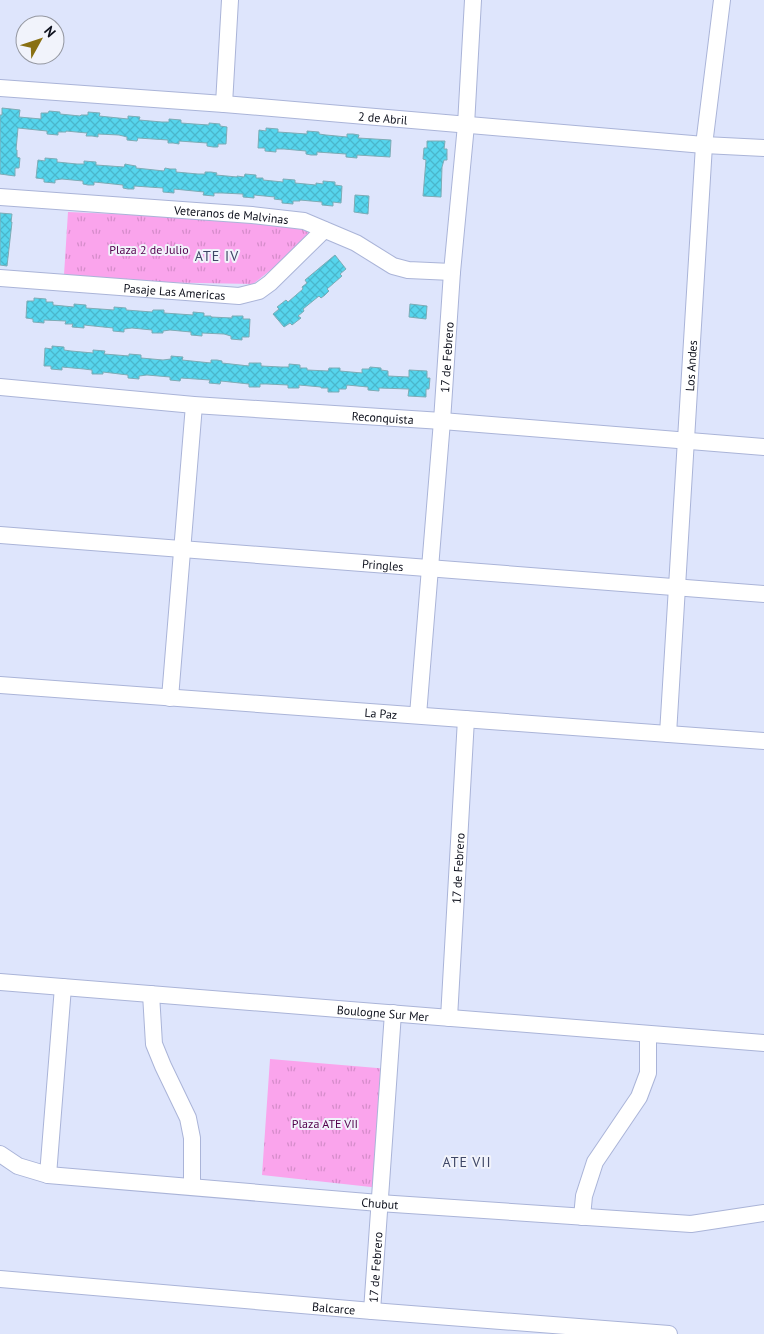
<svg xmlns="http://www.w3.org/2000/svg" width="764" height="1334" viewBox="0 0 764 1334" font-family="'PT Sans',sans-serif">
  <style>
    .park { fill: url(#park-tufts) }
    .building { fill: url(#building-cross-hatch); stroke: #7dacb6 }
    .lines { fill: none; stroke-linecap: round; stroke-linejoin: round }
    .minor-casing { stroke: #aab4d8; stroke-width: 18 }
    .minor { stroke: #fff; stroke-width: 16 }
    .labels { text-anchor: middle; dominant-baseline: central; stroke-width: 4; stroke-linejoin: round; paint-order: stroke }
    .street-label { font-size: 12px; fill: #0c0f1b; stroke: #f1f3fb }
    .park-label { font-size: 12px; fill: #53004c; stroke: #f1f3fb }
    .neighbourhood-label { font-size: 14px; letter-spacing: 1px; fill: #3f4766; stroke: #f1f3fb }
  </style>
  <defs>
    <pattern id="park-tufts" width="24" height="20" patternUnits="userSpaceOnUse" patternTransform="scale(1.25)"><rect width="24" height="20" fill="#faa4ec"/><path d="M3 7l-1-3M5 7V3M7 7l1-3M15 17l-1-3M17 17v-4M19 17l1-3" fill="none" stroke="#d58cca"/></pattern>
    <pattern id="building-cross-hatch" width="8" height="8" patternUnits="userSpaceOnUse" patternTransform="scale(1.25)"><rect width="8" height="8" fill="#56d5ed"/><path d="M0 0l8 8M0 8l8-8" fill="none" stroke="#4ab6cb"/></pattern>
  </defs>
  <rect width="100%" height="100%" fill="#dee5fc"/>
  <!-- park -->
  <path class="park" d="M68 212 212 218 295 224 313 231 297 249 253 284 146 282 64 275Z
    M270 1059 389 1069 380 1188 262 1175Z"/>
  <!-- building -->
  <path class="building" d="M2 108 20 110 19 117 41 119V113H48L49 111 60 112V114L80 116 81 115H88V112L100 113 99 116 128 119V116L140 117 139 120 162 122H169V119L181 120V123L194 124 209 125V123L220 124V126L227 127 226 144H218V147H213L207 146V143L179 141V144L173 143H168V140L138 138 137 141 127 140V137L119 135 98 134V137L92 136H86L87 133 66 131V132H58V135L47 134V131L18 128 16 150H17V157L20 158 19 168H15V176L0 174V115H2Z
    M266 128 278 129V132L307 134V131L319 132V134L326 135 347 137V134H353L359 135 358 138 391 140 390 157 357 155V158L346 157V154L317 152V155H311L306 154V151L284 149H276V152L265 151V148H258L259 130 266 131Z
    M427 141H445L444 149H447V160H444L442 167 441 197 423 196 426 160 423 159 424 148H427Z
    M45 158 57 159V162L77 164H84V161L96 162V165L124 167 125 164 130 165 136 166V168L164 171 165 168 170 169H176V172L198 174H205V172H211L217 173 216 175 237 177V176L244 177 245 174 256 175V178H263V180L283 182V179L295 180V183L316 185V183L323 184V181L335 182V185L342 186 341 203 333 202V206L322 205V202L300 200V201H293V204L282 203V200L274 199 275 197 254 195V198L243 197V194L222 193H214V196L203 195 204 192 174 189V193L163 192V188L134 186V189H128L123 188V185L94 182V185H88L83 184V181L62 179 55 180V183L44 182V179L36 178 38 160 45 161Z
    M355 195 369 196 368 214 354 212Z
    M0 213 12 214 11 222H12L7 266 0 265Z
    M335 255 346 269 340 274 342 276 327 289 329 291 325 295 321 298 319 296 303 309 304 311 298 316 301 318 292 325 290 323 284 327 273 314 279 309 277 307 286 300 288 302 303 289 302 287 307 283 305 280Z
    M34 298 46 299V302H53V305L74 307V304L86 305V308L114 310V307L126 308V310L152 312 153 310H164V313L193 315V312L204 313V316H211V317L232 318V316H243V319H250L249 337H242V340L231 339V336L224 334 202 333V336L191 335V332L170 330 163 331V333H152V330L132 328 124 329V332L113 331V328L84 325V328L72 327 73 324H65L66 321 44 320V323L33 322V319L26 318 27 301H34Z
    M410 304 427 306 426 319 409 317Z
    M52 346 64 347V350L71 351 93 353V350L105 351 104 354 129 356V354L141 355V358L163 360 171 359V356L183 357 182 360 211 363V360H217L222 361V363L249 366V363H261V366L281 367H289V364L300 365V368H307V370L328 371 329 368H340V371L362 373V369H369L370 367 381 368V370L388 371V376L409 377V370L427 371V378H430L429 389H426V397L408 396 409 389 379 388V391L368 390V387L347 385 346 389H339V392H328V388H321V387L299 385V388H288V385L267 384H260V387H249V384L221 381 220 384 209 383 210 380 181 378 180 381 170 380V377L147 375 139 376V379L128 378V375L103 372V374H92V370L84 369 62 367V370L51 369V366H44L45 348 52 349Z"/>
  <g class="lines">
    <defs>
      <g id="minor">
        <path id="s1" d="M0 88 224 104 704 145 764 148"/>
        <path d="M224 104 230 0"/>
        <path id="s2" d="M0 197 252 215 304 221 356 243 393 266 408 270 452 272"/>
        <path id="s3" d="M0 278 239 296 259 291 270 283 324 230"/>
        <path id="s4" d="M0 387 194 405 442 421 764 447"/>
        <path id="s5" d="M0 535 764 594"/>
        <path id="s6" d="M0 685 764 741"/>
        <path d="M170 698 194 405"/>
        <path id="s7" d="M418 715 442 421 452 272 466 125 473 0"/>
        <path id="s8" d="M668 734 704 145 722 0"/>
        <path id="s9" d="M0 982 764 1043"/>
        <path d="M151 994 154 1044 163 1066 188 1118 192 1138V1186"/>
        <path id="s10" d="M449 1018 466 719"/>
        <path id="s11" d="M0 1154 18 1166 48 1175 379 1203 691 1224 764 1213"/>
        <path d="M48 1175 63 987"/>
        <path d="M582 1217 584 1196 595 1162 639 1097 648 1073V1034"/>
        <path id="s12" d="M0 1279 372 1311 669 1334"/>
        <path id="s13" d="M372 1311 393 1013"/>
      </g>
    </defs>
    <!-- minor casing -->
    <use href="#minor" class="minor-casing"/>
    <!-- minor -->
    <use href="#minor" class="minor"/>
  </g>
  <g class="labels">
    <!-- street labels -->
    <g class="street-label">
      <text stroke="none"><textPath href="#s1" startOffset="384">2 de Abril</textPath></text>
      <text stroke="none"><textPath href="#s2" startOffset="232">Veteranos de Malvinas</textPath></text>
      <text stroke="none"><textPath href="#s3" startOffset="175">Pasaje Las Americas</textPath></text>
      <text stroke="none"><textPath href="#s7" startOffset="359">17 de Febrero</textPath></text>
      <text stroke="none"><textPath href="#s8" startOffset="369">Los Andes</textPath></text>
      <text stroke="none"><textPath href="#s4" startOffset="384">Reconquista</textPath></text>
      <text stroke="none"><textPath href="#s5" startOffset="384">Pringles</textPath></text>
      <text stroke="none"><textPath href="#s6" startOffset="382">La Paz</textPath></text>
      <text stroke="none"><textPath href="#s10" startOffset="150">17 de Febrero</textPath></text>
      <text stroke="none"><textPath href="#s9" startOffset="384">Boulogne Sur Mer</textPath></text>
      <text stroke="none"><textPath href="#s11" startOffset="386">Chubut</textPath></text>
      <text stroke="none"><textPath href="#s13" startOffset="44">17 de Febrero</textPath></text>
      <text stroke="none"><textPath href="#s12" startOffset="335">Balcarce</textPath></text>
    </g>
    <!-- park labels -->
    <g class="park-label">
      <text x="149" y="249">Plaza 2 de Julio</text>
      <text x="325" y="1123">Plaza ATE VII</text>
    </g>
    <!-- neighbourhood labels -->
    <g class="neighbourhood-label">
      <text x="217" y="256">ATE IV</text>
      <text x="467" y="1162">ATE VII</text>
    </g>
  </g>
  <!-- north arrow -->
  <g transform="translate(40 40) rotate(50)"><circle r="24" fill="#f1f3fb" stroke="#9598a1"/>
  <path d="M0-4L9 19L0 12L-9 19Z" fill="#897012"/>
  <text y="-8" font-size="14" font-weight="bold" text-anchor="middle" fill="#0c0f1b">N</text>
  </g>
</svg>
